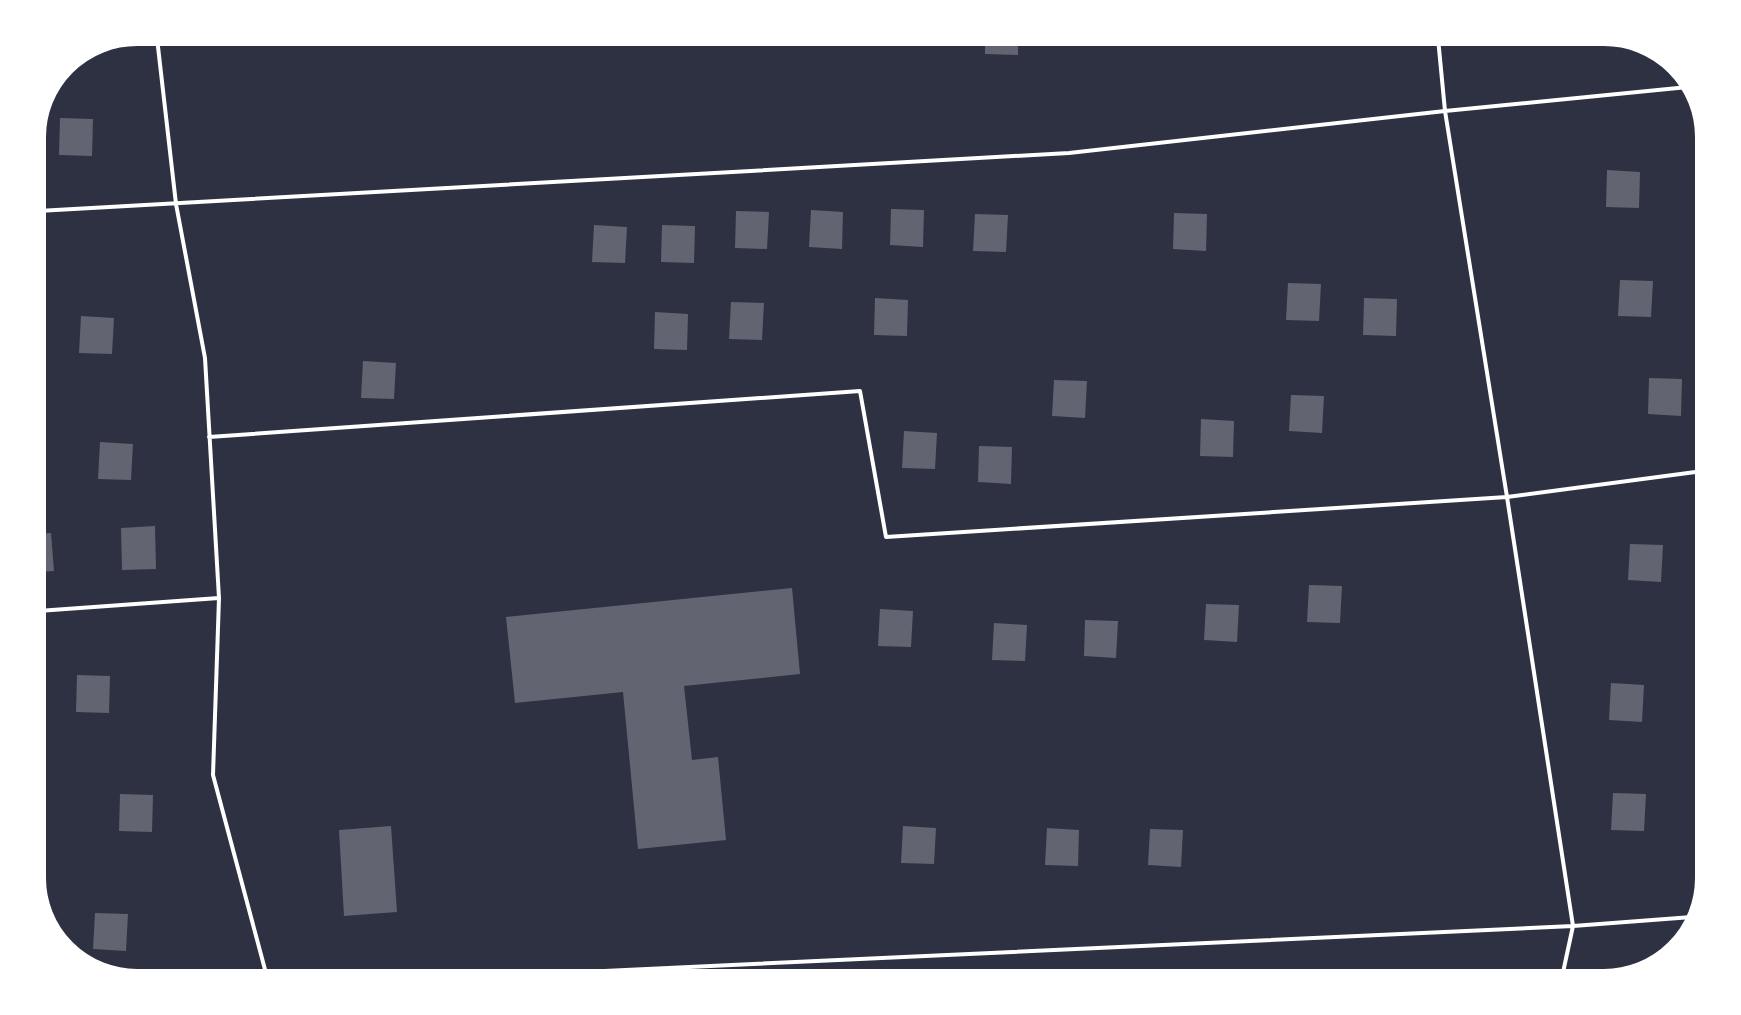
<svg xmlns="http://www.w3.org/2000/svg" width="1741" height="1015" viewBox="0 0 1741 1015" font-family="'Alegreya Sans',sans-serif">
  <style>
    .building { fill: #626471 }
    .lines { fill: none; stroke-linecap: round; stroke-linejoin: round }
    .minor { stroke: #fff; stroke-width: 4 }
    .rim { fill: none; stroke: #fff; stroke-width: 2 }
  </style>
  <rect width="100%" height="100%" fill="#2d3142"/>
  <!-- building -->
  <path class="building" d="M985 38H1018V55L985 54Z
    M1606 39 1622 43V44L1606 43Z
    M60 118 93 119 92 156 59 155Z
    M1607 170 1640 172 1639 208 1606 207Z
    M891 209 924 210 923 247 890 245Z
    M811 210 843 212 842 249 809 247Z
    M736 211 769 212 767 249 735 248Z
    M1174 213 1207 214 1206 251 1173 249Z
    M975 214 1008 215 1006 252 973 251Z
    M594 225 627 227 625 263 592 262Z
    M662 225 695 226 694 263 661 262Z
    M1620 280 1653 281 1651 317 1618 316Z
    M1288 283 1321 284 1319 321 1286 320Z
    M875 298 908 300 907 336 874 335Z
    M1364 298 1397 299 1396 336 1363 335Z
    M731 302 764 303 762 340 729 339Z
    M655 312 688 314 687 350 654 349Z
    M81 316 114 318 112 354 79 353Z
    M363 361 396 363 394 399 361 398Z
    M1649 378 1682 379 1681 416 1648 414Z
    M1054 380 1087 381 1085 418 1052 416Z
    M1291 395 1324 396 1322 433 1289 431Z
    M1201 419 1234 421 1233 457 1200 456Z
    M904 431 937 433 935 469 902 468Z
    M100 442 133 444 131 480 98 479Z
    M979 446 1012 447 1011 484 978 482Z
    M155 526 156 569 122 570 121 528Z
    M51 533 54 571 38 572V534Z
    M1630 544 1663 545 1661 582 1628 580Z
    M1309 585 1342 586 1340 623 1307 622Z
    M792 588 800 674 684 686 692 760 718 757 726 840 638 849 623 692 515 703 506 617Z
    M1206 604 1239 605 1237 642 1204 640Z
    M880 609 913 611 911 647 878 646Z
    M1085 620 1118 621 1116 658 1084 656Z
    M994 623 1027 625 1025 661 992 660Z
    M77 675 110 676 109 713 76 712Z
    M1611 683 1644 685 1642 722 1609 720Z
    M1613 793 1646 794 1644 831 1611 830Z
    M120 794 153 795 152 832 119 831Z
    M391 826 397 912 344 916 339 830Z
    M903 826 936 828 934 864 901 863Z
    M1047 828 1079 830 1078 866 1045 865Z
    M1150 829 1183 830 1181 867 1148 865Z
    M95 913 128 914 126 951 93 949Z"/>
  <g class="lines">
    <!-- minor -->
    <path class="minor" d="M157 38 176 204 205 358 219 598 213 775 267 977
      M1438 38 1445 111 1507 497 1573 926 1562 977
      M38 211 1069 153 1445 111 1688 87
      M209 437 860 391 886 537 1507 497 1703 471
      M38 611 219 598
      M473 977 1573 926 1692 917"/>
  </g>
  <!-- crop -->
  <path d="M0 0H1741V1015H0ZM137 45H1604A92 92 0 0 1 1696 137V878A92 92 0 0 1 1604 970H137A92 92 0 0 1 45 878V137A92 92 0 0 1 137 45Z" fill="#fff" fill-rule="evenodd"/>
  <path class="rim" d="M137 45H1604A92 92 0 0 1 1696 137V878A92 92 0 0 1 1604 970H137A92 92 0 0 1 45 878V137A92 92 0 0 1 137 45Z"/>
</svg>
